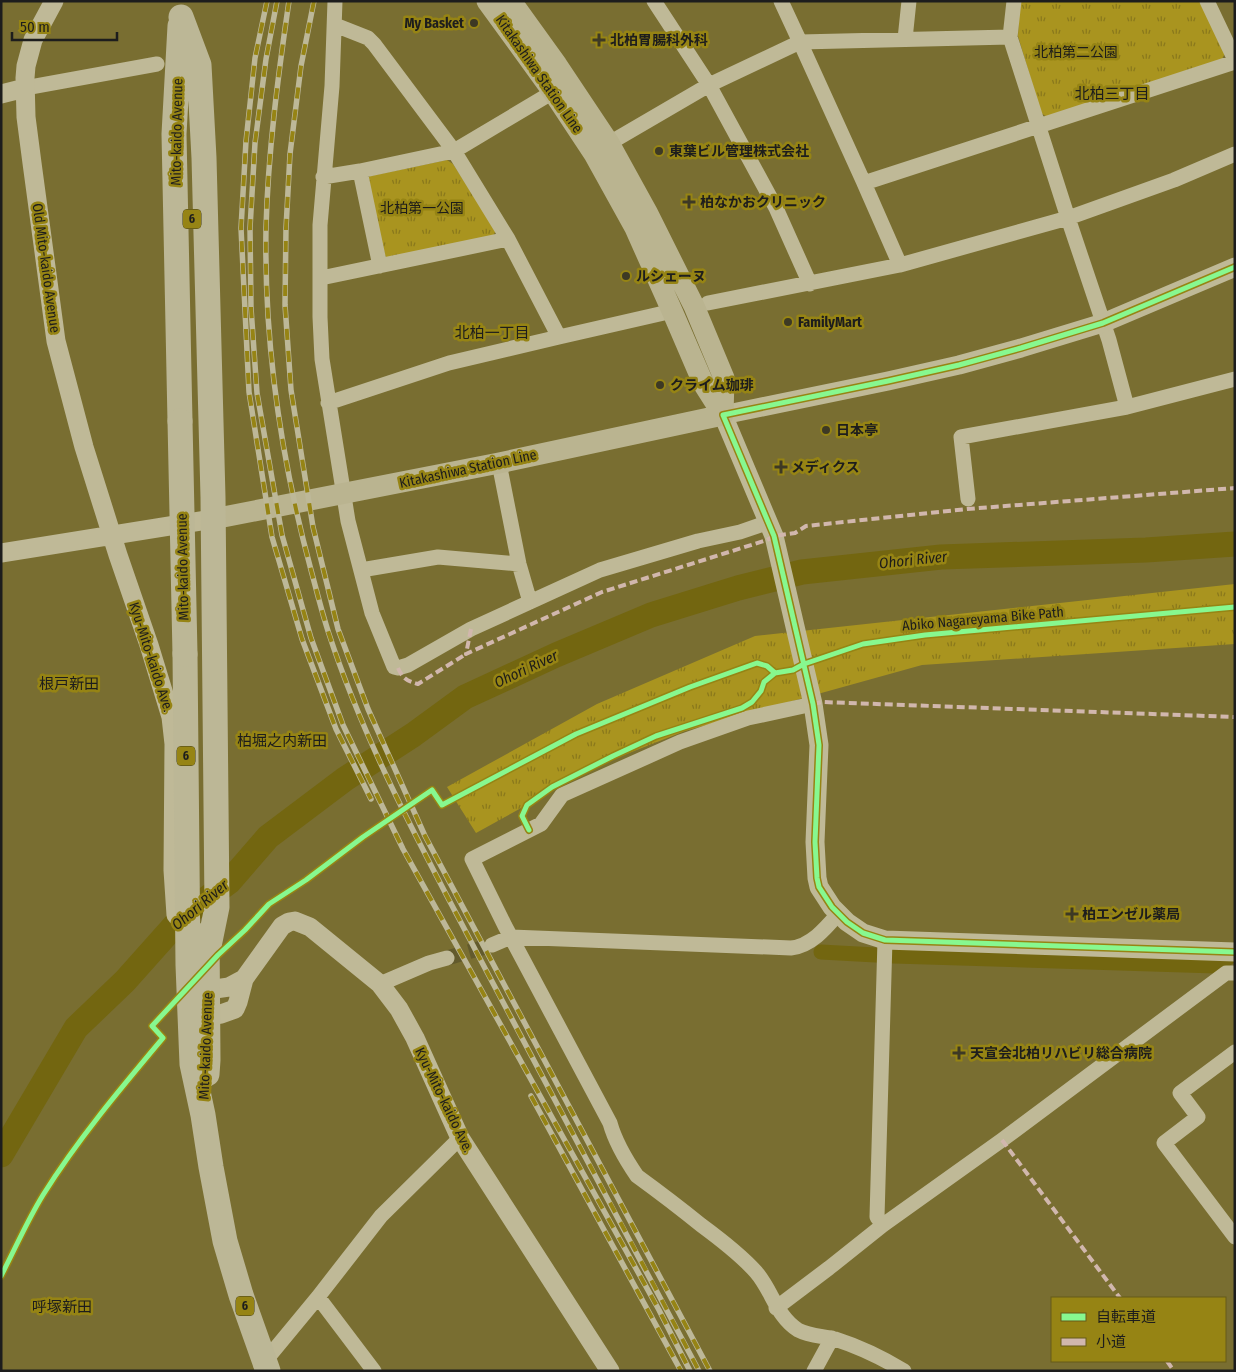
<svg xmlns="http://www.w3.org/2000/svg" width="1236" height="1372" viewBox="0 0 1236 1372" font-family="'Fira Sans Condensed','Noto Sans JP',sans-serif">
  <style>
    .grass { fill: url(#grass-tufts) }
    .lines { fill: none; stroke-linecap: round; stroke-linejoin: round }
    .canal { stroke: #736610; stroke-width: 15 }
    .river { stroke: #736610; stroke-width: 25 }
    .minor-tunnel { stroke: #625a2c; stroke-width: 15; stroke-dasharray: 15 8; stroke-linecap: butt }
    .minor { stroke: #bfb997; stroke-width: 15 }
    .tertiary { stroke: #bfb997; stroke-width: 19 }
    .secondary { stroke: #bab490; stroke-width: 21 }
    .trunk { stroke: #bcb796; stroke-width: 25 }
    .rail-casing { stroke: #bdb898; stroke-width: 5.5 }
    .rail { stroke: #968414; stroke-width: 4; stroke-dasharray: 11; stroke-linecap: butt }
    .trunk-bridge { stroke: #bcb796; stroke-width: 25 }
    .quiet { stroke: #d1b7ad; stroke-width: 4; stroke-dasharray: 8 4; stroke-linecap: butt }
    .cycleway-casing { stroke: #968414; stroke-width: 8 }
    .cycleway { stroke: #87f88f; stroke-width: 5 }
    .poi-dot { fill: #3d3924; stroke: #968414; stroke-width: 2 }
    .labels { text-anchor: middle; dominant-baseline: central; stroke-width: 5; stroke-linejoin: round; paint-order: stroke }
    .shield { fill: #968414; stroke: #413c1a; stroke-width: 1 }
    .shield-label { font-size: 12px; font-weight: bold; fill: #1d1d1d }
    .poi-label { font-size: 14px; font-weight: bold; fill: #1d1d1d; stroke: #968414; text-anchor: start }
    .park-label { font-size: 14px; fill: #1d1c1a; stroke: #968414 }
    .street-label { font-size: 14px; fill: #1d1d1d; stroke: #968414 }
    .neighbourhood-label { font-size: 15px; fill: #1d1d1d; stroke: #968414 }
    .water-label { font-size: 15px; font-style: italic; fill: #1d1c19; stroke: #968414 }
  </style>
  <defs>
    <pattern id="grass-tufts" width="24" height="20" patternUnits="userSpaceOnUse" patternTransform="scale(1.25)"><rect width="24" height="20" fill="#a9941f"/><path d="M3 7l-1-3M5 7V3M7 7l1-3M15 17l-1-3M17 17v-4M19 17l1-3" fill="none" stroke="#89781b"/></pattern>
  </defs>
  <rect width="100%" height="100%" fill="#796e31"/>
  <!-- grass -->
  <path class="grass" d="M1020 1H1200L1225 53 1222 59 1047 117 1041 113 1018 36Z
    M447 160 453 164 496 230 493 236 386 258 366 181 370 176Z
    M1235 584V644L922 665 685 731 601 764 476 833 447 787 597 704 755 636Z"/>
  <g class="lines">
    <!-- canal -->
    <path class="canal" d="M821 952 894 956 1216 966 1235 953"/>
    <!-- river -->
    <path class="river" d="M1 1155 76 1028 125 981 183 916 229 882 268 837 345 779 413 735 465 697 556 655 651 615 738 588 802 572 941 557 1146 550 1235 544"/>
    <!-- minor-tunnel -->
    <path class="minor-tunnel" d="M447 958 492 945"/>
    <!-- minor -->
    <path class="minor" d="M335 1 332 86 320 225V317L322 359 348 521 372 613 394 667 398 668 408 665 471 629 600 570 698 541 740 532 769 522
      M654 1 709 85 776 208 810 284
      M781 1 800 42 1010 37 1014 1
      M1207 1 1235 60
      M905 39 909 1
      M25 88 157 64
      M601 148 709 85 800 42 864 183
      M360 171 380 266
      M323 177 360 171 454 151 553 92
      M900 265 1068 218 1010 37
      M321 278 508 239
      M708 303 900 265 864 183 1235 62
      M559 337 664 313
      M328 403 449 363 559 337 508 239 454 151 374 44 368 38 335 25
      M1127 407 1109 340 1068 218 1174 180 1235 154
      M499 463 519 564 530 602
      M968 499 961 437 1127 407 1235 379
      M361 570 438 557 519 564
      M813 704 748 718 680 742 562 795 541 824 472 859 505 926 610 1123C615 1141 626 1160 637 1176 659 1192 680 1208 701 1225 720 1239 740 1254 756 1272 772 1290 776 1316 798 1330 809 1336 823 1336 835 1339 860 1347 881 1357 904 1371
      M492 945 511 937 791 948C811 946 826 928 838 914
      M380 984 429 963 447 958
      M1235 1052 1180 1093 1198 1117 1164 1143 1235 1237
      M883 1225 877 1217 885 940
      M318 1297 374 1371
      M776 1308 829 1268 883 1225 1002 1140 1226 973H1233
      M261 1366 318 1297 381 1216 460 1138
      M814 1371 832 1338"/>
    <!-- tertiary -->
    <path class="tertiary" d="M54 1 33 40 26 66 25 78 26 117 32 163 56 341 84 447 118 555 149 645 171 717 174 744 173 870 176 915
      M1 94 25 88
      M1235 267 1103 323 1021 348 959 365 888 381 723 415 774 536 813 704 819 745 815 842 817 878 819 887 832 907 847 922 863 933 885 940 1235 952
      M1 553 213 519
      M208 990 229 987 244 979
      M196 1018 221 1014 235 1009 238 1002 244 979 282 926 289 922 295 921 310 927 380 984 399 1009 415 1038 460 1138 610 1371"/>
    <!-- secondary -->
    <path class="secondary" d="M487 1 553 92 594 154 635 228 673 313 704 385 723 415
      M511 1 557 65 609 143 647 212 694 306 724 378 723 415
      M213 519 499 463 723 415"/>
    <!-- trunk -->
    <path class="trunk" d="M181 17 199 65 204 158 213 497 217 907 208 951
      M180 421 174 134 180 26
      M185 654 188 965 192 1064 203 1115 211 1167 225 1241 241 1295 268 1371
      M207 1074 208 1060 207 934"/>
    <defs>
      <path id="rail" d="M267 1 255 58 246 141 241 228 249 392 272 537 302 639 336 729 371 799
        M277 1 266 59 255 143 250 228 251 308 257 393 282 535 311 638 343 725 403 849 659 1310 690 1371
        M289 1C278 76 268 152 266 228 264 344 281 459 311 570 317 592 322 613 329 634 366 747 423 850 478 955 551 1094 626 1231 699 1371
        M314 1 301 66 290 154 286 228 285 305 291 390 313 527 338 629 368 709 425 836 710 1371
        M531 1096 681 1371"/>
    </defs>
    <!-- rail casing -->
    <use href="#rail" class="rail-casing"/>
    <!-- rail -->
    <use href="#rail" class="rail"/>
    <!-- trunk-bridge -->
    <path class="trunk-bridge" d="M180 421 185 654"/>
    <!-- quiet -->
    <path class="quiet" d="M471 629 466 654 602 592 767 540 774 536 795 533 806 526 967 509 1235 488
      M398 668C403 679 407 681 418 684L466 654
      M813 704 822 702 1235 717
      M1002 1140 1120 1298
      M1167 1361 1174 1371"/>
    <defs>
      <path id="cycleway" d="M1235 267 1103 323 1021 348 959 365 888 381 723 415 774 536 813 704 819 745 815 842 817 878 819 887 832 907 847 922 863 933 885 940 1235 952
        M529 830 522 816 527 805 552 787 613 756 656 736 742 708 752 702 761 691 764 682 775 673
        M1 1276C15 1249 27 1221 43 1195 78 1139 121 1088 163 1038L152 1026 218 955 245 930 269 904 306 880 363 837 432 790 442 805 576 734 690 687 757 663 767 666 775 673 793 670 804 664 863 644 925 635 1235 607"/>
    </defs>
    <!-- cycleway casing -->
    <use href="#cycleway" class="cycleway-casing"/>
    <!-- cycleway -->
    <use href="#cycleway" class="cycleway"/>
  </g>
  <!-- markers -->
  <g class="poi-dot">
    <circle cx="474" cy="23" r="5"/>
    <path d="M596.5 32.5h5v5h5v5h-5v5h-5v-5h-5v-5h5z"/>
    <circle cx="659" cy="151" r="5"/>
    <path d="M686.5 194.5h5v5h5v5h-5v5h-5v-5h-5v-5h5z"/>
    <circle cx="626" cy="276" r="5"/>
    <circle cx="788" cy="322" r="5"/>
    <circle cx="660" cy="385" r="5"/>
    <circle cx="826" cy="430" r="5"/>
    <path d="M778.5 459.5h5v5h5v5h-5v5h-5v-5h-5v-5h5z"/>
    <path d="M1069.5 906.5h5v5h5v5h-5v5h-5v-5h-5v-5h5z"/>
    <path d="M956.5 1045.5h5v5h5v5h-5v5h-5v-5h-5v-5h5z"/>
  </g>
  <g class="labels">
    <!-- shield labels -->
    <g class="shield">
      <rect x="183" y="209.5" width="18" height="19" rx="4"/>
      <rect x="177" y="746.5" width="18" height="19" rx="4"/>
      <rect x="236" y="1296.5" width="18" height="19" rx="4"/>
    </g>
    <g class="shield-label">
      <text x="192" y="219">6</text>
      <text x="186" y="756">6</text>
      <text x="245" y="1306">6</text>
    </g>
    <!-- poi labels -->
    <g class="poi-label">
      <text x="464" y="23" text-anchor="end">My Basket</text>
      <text x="610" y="40">北柏胃腸科外科</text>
      <text x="669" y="151">東葉ビル管理株式会社</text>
      <text x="700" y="202">柏なかおクリニック</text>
      <text x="636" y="276">ルシェーヌ</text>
      <text x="798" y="322">FamilyMart</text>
      <text x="670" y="385">クライム珈琲</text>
      <text x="836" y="430">日本亭</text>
      <text x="791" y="467">メディクス</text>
      <text x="1082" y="914">柏エンゼル薬局</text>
      <text x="970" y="1053">天宣会北柏リハビリ総合病院</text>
    </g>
    <!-- park labels -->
    <g class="park-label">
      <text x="1076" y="52">北柏第二公園</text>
      <text x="422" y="208">北柏第一公園</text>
    </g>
    <!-- street labels -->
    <g class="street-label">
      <text transform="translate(539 74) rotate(55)">Kitakashiwa Station Line</text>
      <text transform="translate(177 132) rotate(-89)">Mito-kaido Avenue</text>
      <text transform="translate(46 268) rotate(82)">Old Mito-kaido Avenue</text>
      <text transform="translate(468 469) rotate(-12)">Kitakashiwa Station Line</text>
      <text transform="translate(183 567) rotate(-91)">Mito-kaido Avenue</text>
      <text transform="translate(983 619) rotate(-5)">Abiko Nagareyama Bike Path</text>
      <text transform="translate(151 657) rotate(72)">Kyu-Mito-kaido Ave.</text>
      <text transform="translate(206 1046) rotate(-88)">Mito-kaido Avenue</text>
      <text transform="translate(444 1100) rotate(64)">Kyu-Mito-kaido Ave.</text>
    </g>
    <!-- neighbourhood labels -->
    <g class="neighbourhood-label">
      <text x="1112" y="94">北柏三丁目</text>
      <text x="492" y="333">北柏一丁目</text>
      <text x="69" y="684">根戸新田</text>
      <text x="282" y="741">柏堀之内新田</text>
      <text x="62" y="1307">呼塚新田</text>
    </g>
    <!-- water labels -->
    <g class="water-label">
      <text transform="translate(913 560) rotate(-6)">Ohori River</text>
      <text transform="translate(526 669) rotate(-25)">Ohori River</text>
      <text transform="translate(200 905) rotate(-40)">Ohori River</text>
    </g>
  </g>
  <!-- border -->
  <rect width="1236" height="1372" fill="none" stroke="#1d1d1d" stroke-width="5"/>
  <!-- legend -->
  <rect x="1051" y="1297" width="175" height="65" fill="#968414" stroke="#665b18"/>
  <rect x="1061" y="1313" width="25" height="8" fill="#87f88f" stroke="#665b18"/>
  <text x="1096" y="1322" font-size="15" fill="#1d1d1d">自転車道</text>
  <rect x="1061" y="1338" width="25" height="8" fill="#d1b7ad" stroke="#665b18"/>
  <text x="1096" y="1347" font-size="15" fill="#1d1d1d">小道</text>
  <!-- scale -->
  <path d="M12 32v8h105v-8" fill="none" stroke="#1d1d1d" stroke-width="2.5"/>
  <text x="20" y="32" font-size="15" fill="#1d1d1d" stroke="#968414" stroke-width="4" paint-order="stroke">50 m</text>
</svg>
